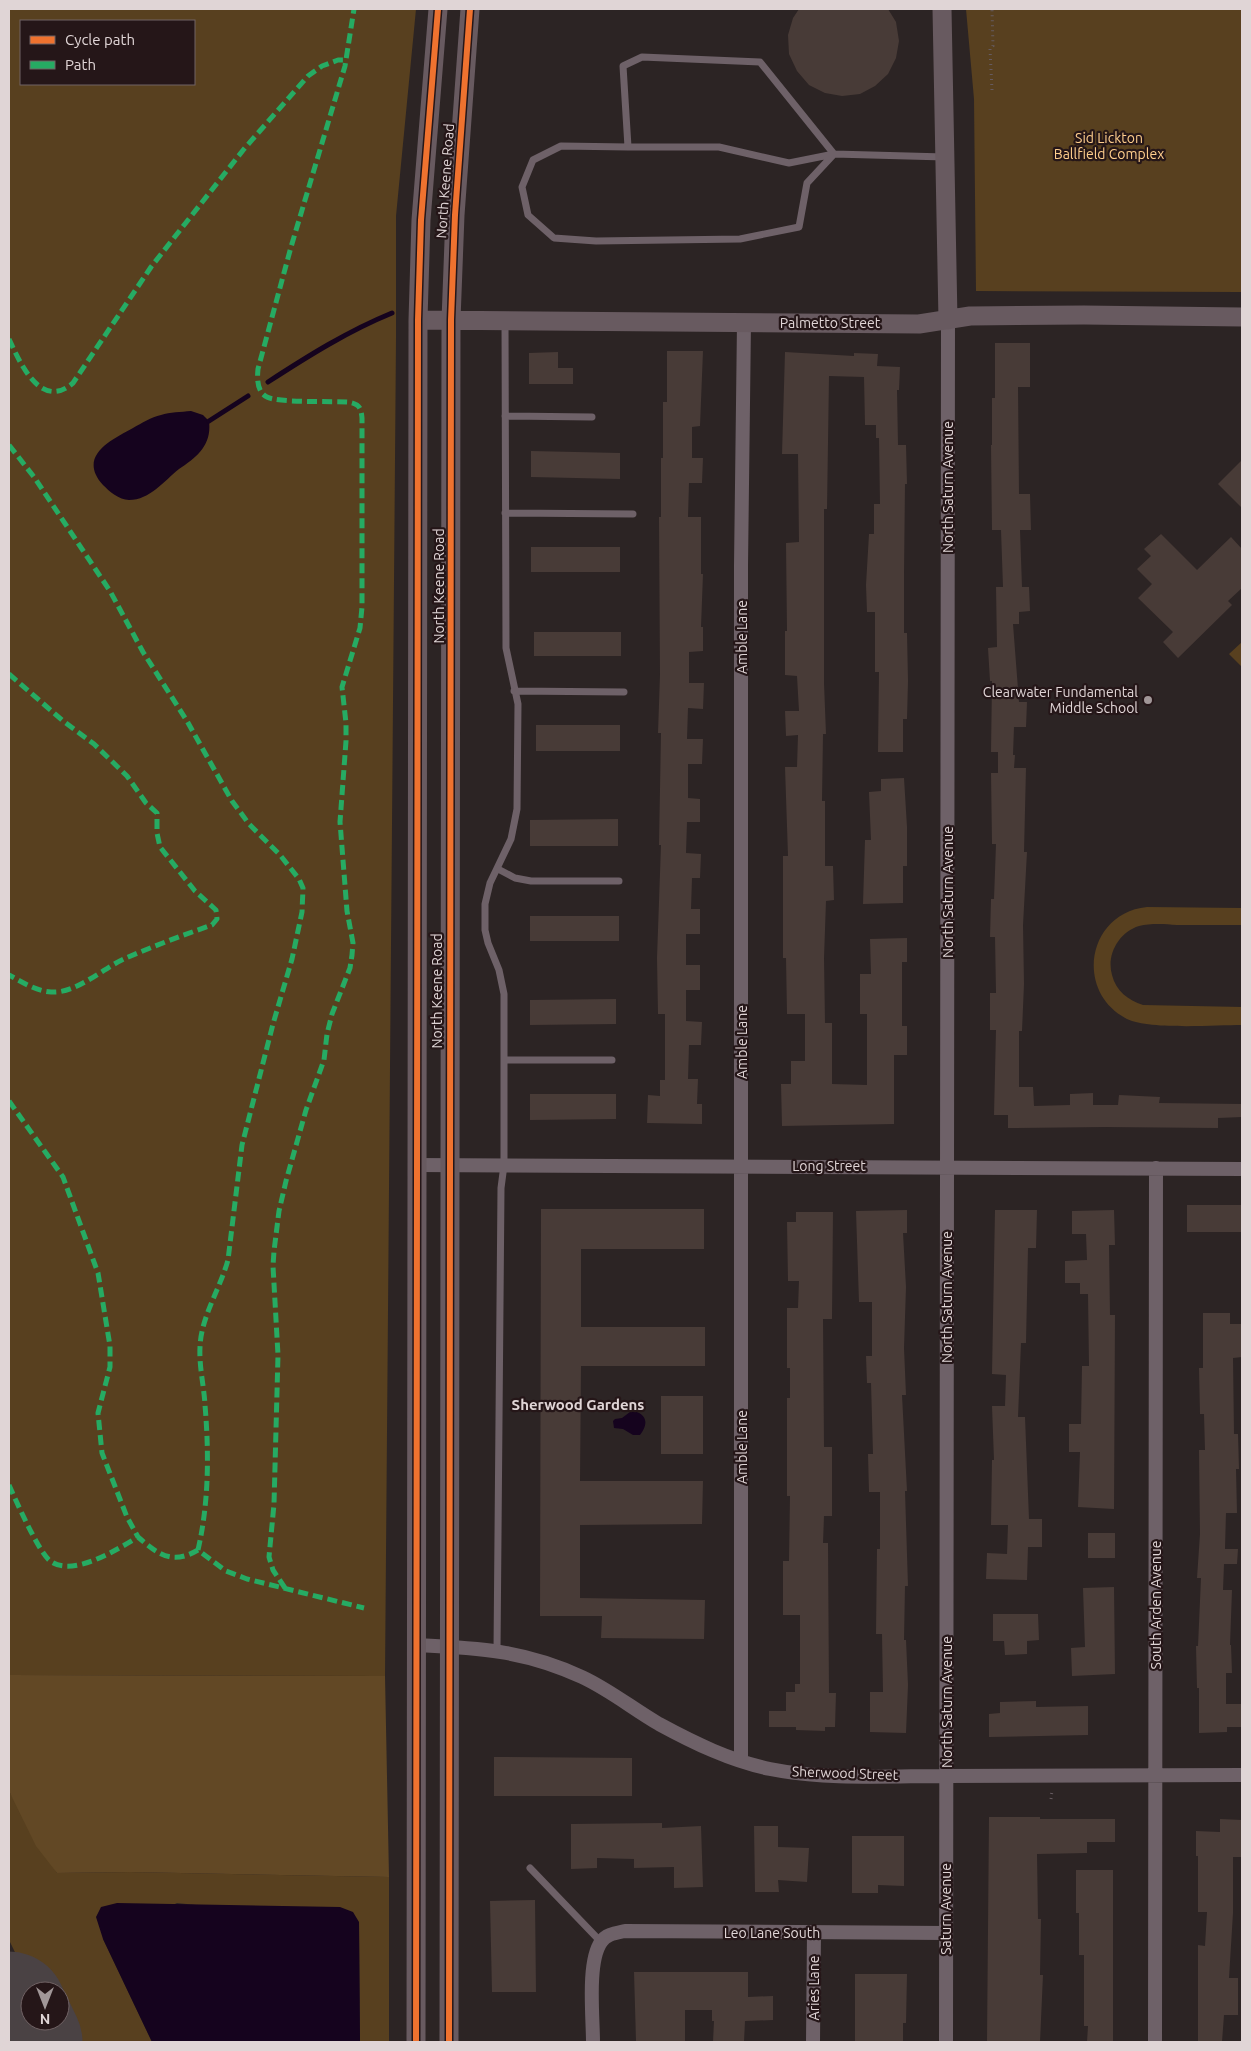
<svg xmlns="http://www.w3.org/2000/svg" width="1251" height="2051" viewBox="0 0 1251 2051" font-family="Ubuntu,sans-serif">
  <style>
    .green { fill: #58401f; fill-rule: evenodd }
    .forest { fill: #624825 }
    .water { fill: #15031e }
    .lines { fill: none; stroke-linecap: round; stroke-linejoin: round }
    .stream { stroke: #15031e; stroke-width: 5 }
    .runway { stroke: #4a4244; stroke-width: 115 }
    .building { fill: #483b37 }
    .path { stroke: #665b60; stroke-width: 3; stroke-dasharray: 1 4; stroke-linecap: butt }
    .lane { stroke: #6e6168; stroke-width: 7 }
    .street { stroke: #6e6168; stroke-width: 14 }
    .secondary { stroke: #685a60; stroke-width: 19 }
    .quiet { stroke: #26ab63; stroke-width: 5; stroke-dasharray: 10 5; stroke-linecap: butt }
    .cycleway-casing { stroke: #251618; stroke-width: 9 }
    .cycleway { stroke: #ef722f; stroke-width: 6 }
    .poi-dot { fill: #a19798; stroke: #251618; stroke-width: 2 }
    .labels { text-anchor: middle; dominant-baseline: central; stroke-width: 4.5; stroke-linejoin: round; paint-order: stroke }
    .park-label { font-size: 14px; fill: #ffce8d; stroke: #251618 }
    .street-label { font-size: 14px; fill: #e0d5d6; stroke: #251618 }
    .poi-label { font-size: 14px; fill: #e0d5d6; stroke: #251618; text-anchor: end }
    .neighbourhood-label { font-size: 15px; font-weight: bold; fill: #e0d5d6; stroke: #251618 }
  </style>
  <rect width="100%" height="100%" fill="#2c2424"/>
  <!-- green -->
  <path class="green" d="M9 9H416L396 216V338L385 1676 9 1675ZM21 21H194V84H21Z
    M966 9H1242V292L976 291 974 99Z
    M1242 642V667L1229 654Z
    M1147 907 1242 908V925C1221 925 1199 925 1177 925 1165 924 1151 923 1139 926 1119 932 1106 955 1112 975 1116 991 1128 1000 1143 1005L1242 1007V1025C1215 1025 1150 1030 1127 1019 1074 992 1087 913 1147 907Z
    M9 1791 57 1873 130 1872 389 1877V2042H360L359 1922 177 1903 103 1939 152 2042H59L49 2021H60V1991H34L9 1940Z"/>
  <!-- forest -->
  <path class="forest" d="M9 1675 385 1676 389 1877 130 1872 57 1873 36 1846 9 1791Z"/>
  <!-- water -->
  <path class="water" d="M191 411 203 415 209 421C212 445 197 457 179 469 164 481 150 500 129 500 119 500 109 491 103 485 77 456 111 440 133 428 142 423 151 417 161 415 170 412 181 412 191 411Z
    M634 1411C648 1415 648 1425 640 1435H633L623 1429 614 1428 613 1421 615 1419 622 1418 630 1412Z
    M117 1903 340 1907 353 1912 359 1922 360 2042H152L103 1939 96 1917 101 1907Z"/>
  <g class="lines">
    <!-- stream -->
    <path class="stream" d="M268 382C308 356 348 331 392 313
      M209 421 248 396"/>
    <!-- runway -->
    <path class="runway" d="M9 2009 25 2042"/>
  </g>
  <!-- building -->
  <path class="building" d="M799 9H888L896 22 899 41 896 58 888 74 875 86 860 94 842 96 825 93 809 85 797 71 789 54 788 35 793 18Z
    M995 343H1030V387H1018L1019 494H1030L1031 530H1020L1022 587H1029L1030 611 1019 612V624H1013L1019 702H1027L1026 727H1014L1013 755H1015L1014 768H1026L1024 852H1027L1023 925 1024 984 1022 1031H1019V1087H1033L1034 1106 1070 1105V1094L1093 1093V1105H1118L1119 1095 1160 1097 1159 1103 1242 1104V1117L1218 1118V1128L1105 1127 1008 1128V1115H994L996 1030H990V993H996L995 937H990L991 899H994L996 844H992L991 773H998V752H991L992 681H990L988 648 997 647 996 587H1003L1001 530H992L991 445H992V398H995Z
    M667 351H703L700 426 692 427V458H703L702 483H689L688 517H701V574H703L701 627H703V651L689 652V683H704L703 709 688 708 687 739H703L702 764H688V798L700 799V822H687L686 853 701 854 700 878H692L691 909H700V934H686V965H700V990H686V1021L702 1022 701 1045H689L688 1079H698L697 1104H702V1124L647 1123 648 1095 660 1096V1080H665V1014H658L657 958 661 845H659L661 733H658L660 675 659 517H661V458H663V402H667Z
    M558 352V368H573V384H529V353Z
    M785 352 854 356V353L878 354 877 366 900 367 899 390H897L898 445H906L907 484H905L904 574V633H907L908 681 907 719H903V752H878L879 672H875V612H867L866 585 869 534H874V504H880L879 438H876V425H865L864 377 829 376 827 509H824V683L826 734H823L822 801H825V866H833L834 900 826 901 824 958 825 1023H832V1084L867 1085V1014H860V974H871L870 939 907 938V962H902V1026H907V1055H894V1124L782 1126 781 1084H791V1061H805V1014H787L786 958H783V856H788L785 767H797L798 735 786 736 785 711H799L797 676 785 675V631H787L786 543 799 542 798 454H782Z
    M531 451 620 453V479L531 477Z
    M1242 460V508L1218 484Z
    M1161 534 1197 570 1231 537 1242 549V588L1228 601 1232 605 1178 658 1163 642 1173 632 1138 598 1152 584 1137 569 1151 556 1144 549Z
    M531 547H620V572H531Z
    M534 632H621V656H534Z
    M536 725H620V751H536Z
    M904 778 907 827V866H903V903L863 904 865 840H871L869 792 881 791V779Z
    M618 819V846H530V820Z
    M530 916H619V941H530Z
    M616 999V1024L530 1025V1000Z
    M530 1094H616V1119L530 1120Z
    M1187 1205H1242V1232H1187Z
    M541 1209H704V1249H581V1327H705V1366H581L580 1481H703L702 1524 580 1525V1598L705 1600 704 1639 601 1638 602 1616H540Z
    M907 1210V1233H903L906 1287 904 1348 906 1395H902L907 1491H905L908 1586H905L904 1640H906L908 1685 906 1733 870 1732V1692H883L882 1634H876L877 1549H880V1492H869L868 1454H873L871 1383H867L866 1356H872V1302H859L856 1211Z
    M995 1210H1037L1036 1248H1028L1026 1343H1021L1018 1417H1025L1029 1519H1042V1547H1028L1027 1580 986 1579 987 1553 1007 1554 1008 1525H991L992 1460H994L992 1406H1005L1006 1375 992 1374Z
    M1114 1210 1115 1245H1109L1110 1315H1115L1114 1509 1078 1507 1080 1452H1069V1424H1081L1082 1366H1089L1088 1294H1080V1283H1065V1261L1087 1260 1086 1234H1072V1211Z
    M796 1212H833L832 1319H823L824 1447H832V1516H824L823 1543H828L829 1693H836L835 1727H825V1731L796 1730V1727H769V1711H786V1692H795V1684H800V1615H783V1561H789L790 1496H787V1398H790V1368H787V1308H798L799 1281H788L787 1222H796Z
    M1203 1313H1230V1324H1242V1357L1233 1358 1234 1434H1238L1239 1469H1236L1237 1513H1226L1225 1549H1238L1237 1564H1224L1223 1590H1232L1230 1645H1231L1232 1673H1226V1704H1241V1727H1227V1732L1199 1733V1688H1197L1196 1646H1198L1201 1578H1197L1200 1534 1199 1450H1205L1204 1414H1200L1199 1368H1203Z
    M661 1396H703V1454H661Z
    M1088 1533H1115V1558H1088Z
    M1114 1587 1115 1674 1072 1676 1071 1648 1085 1647 1083 1588Z
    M993 1614H1038L1039 1640 1027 1641V1654L1005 1655 1004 1641H993Z
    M1036 1701V1707L1088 1706V1735L989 1737V1714L1000 1713V1702Z
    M494 1757 632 1758V1796H494Z
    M989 1817H1040V1819H1115V1842H1087V1853L1037 1854 1038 1919H1041L1040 1975H1043L1040 2042H987Z
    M1220 1819 1242 1820V1857H1233V1913L1229 1978H1238V2015H1224L1222 2042H1198V1945L1205 1946 1207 1912H1198V1856H1196V1831L1220 1832Z
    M662 1823V1828L701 1826 703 1887 674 1888V1867L634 1868V1859L597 1858V1868L571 1869V1824Z
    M754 1826H778V1847L809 1848 807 1882 778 1880 779 1892H755Z
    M852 1836H904V1886L878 1885V1893H852Z
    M1076 1870H1113V2042H1087L1088 2026H1084V1955H1079V1913H1076Z
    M535 1900 536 1992H492L490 1901Z
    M634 1972H748V1997L773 1996V2020L745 2021 744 2042H713L714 2021H712V2010H685V2042L636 2041Z
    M855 1974H907L906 2023H903V2042H855Z"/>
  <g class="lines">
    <!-- path -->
    <path class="path" d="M992 90 990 49 993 46 992 9
      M1051 1799 1052 1790"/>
    <!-- lane -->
    <path class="lane" d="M628 147 561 146 533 160 522 187 528 215 554 238 596 241 740 239 799 227 807 183 834 154 789 163 719 147H628L623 66 642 57 760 62 834 154 945 157
      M505 416 592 417
      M505 513 633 514
      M514 691 624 692
      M498 869 515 878 531 881H619
      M504 1060H612
      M497 1650 501 1188 504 1165V994L499 970 488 943 485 930V904L490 883 511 839 517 809 518 704 506 648 505 321
      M530 1868 601 1942"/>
    <!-- street -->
    <path class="street" d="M416 1165 1242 1169
      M415 1645C478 1648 524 1650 582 1677 610 1690 633 1709 659 1724 694 1743 731 1761 770 1769 824 1780 891 1776 946 1776 1045 1776 1143 1775 1242 1775
      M741 1761V566L744 322
      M593 2042C593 2017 587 1962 601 1942 606 1934 616 1933 625 1931L946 1933
      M813 2042 814 1933
      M946 2042 948 320
      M1155 2042 1156 1168"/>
    <!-- secondary -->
    <path class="secondary" d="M942 9 948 320
      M418 320 919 324 970 316 1084 315 1242 317
      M416 2042 418 320 421 220 438 9
      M449 2042 451 320 455 215 470 9"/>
    <!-- quiet -->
    <path class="quiet" d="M9 339C20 363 41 411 73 383L151 267 244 149 308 76 322 66 338 60H346
      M9 445 34 477 110 591 143 652 187 721 232 801 249 824 280 855 299 879 303 888 302 912 292 959 273 1024 242 1145 228 1260C220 1289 201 1317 200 1347 199 1367 204 1386 205 1405 209 1453 209 1502 198 1550
      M9 674 62 720 94 744 127 776 146 803 157 813V833L160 847 195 891 216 910 217 919 212 925C183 935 154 946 126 958 103 968 76 994 51 992 36 991 22 982 9 975
      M9 1101 63 1177 98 1273 110 1346V1367L98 1413 102 1453 127 1517 138 1537
      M9 1485C16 1501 38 1550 49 1560 71 1579 118 1549 138 1537 159 1555 172 1565 198 1550L226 1571 247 1579 364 1608
      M285 1588 273 1570 269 1557 274 1504 278 1355 273 1266 274 1251 279 1211 286 1181 306 1110 324 1060 327 1034 332 1014 350 968 352 955 353 943 347 911 340 822 346 741V723L342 687 360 628 362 607V418C361 407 359 404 348 402 333 401 277 403 267 397 257 392 257 379 258 369L291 247 345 66 354 9"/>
    <defs>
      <path id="cycleway" d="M416 2042 418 320 421 220 438 9
        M449 2042 451 320 455 215 470 9"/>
    </defs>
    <!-- cycleway casing -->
    <use href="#cycleway" class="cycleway-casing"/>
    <!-- cycleway -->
    <use href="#cycleway" class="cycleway"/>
  </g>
  <!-- markers -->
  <circle class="poi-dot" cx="1148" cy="700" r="5"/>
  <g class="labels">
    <!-- park labels -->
    <g class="park-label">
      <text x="1109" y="138">Sid Lickton<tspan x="1109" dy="16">Ballfield Complex</tspan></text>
    </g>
    <!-- street labels -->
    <g class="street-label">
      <text transform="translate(445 181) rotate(-86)">North Keene Road</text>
      <text x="830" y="323">Palmetto Street</text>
      <text transform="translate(948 487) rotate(-90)">North Saturn Avenue</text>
      <text transform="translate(439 586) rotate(-90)">North Keene Road</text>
      <text transform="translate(742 637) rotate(-90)">Amble Lane</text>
      <text transform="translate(948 892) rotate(-90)">North Saturn Avenue</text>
      <text transform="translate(437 991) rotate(-90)">North Keene Road</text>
      <text transform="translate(742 1042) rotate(-90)">Amble Lane</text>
      <text x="829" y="1166">Long Street</text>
      <text transform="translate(947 1297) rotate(-90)">North Saturn Avenue</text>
      <text transform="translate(742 1447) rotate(-90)">Amble Lane</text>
      <text transform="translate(1156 1605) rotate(-90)">South Arden Avenue</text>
      <text transform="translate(947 1702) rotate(-90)">North Saturn Avenue</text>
      <text transform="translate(845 1773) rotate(2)">Sherwood Street</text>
      <text transform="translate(946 1909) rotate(-90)">Saturn Avenue</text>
      <text x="772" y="1933">Leo Lane South</text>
      <text transform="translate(814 1988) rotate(-90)">Aries Lane</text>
    </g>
    <!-- poi labels -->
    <g class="poi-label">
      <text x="1138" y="692">Clearwater Fundamental<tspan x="1138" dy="16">Middle School</tspan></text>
    </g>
    <!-- neighbourhood labels -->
    <g class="neighbourhood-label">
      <text x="578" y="1404">Sherwood Gardens</text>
    </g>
  </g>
  <!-- border -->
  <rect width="1251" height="2051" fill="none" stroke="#e0d5d6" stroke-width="20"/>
  <!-- legend -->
  <rect x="20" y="20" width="175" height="65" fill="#251618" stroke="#706264"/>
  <rect x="30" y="36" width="25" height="8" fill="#ef722f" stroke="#706264"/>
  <text x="65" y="45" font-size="15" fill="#e0d5d6">Cycle path</text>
  <rect x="30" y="61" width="25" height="8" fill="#26ab63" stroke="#706264"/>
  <text x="65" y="70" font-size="15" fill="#e0d5d6">Path</text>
  <!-- north arrow -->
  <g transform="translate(45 2006) rotate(180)"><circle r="24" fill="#251618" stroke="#706264"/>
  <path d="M0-4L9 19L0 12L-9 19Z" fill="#a19798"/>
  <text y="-8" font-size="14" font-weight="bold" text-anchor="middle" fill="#e0d5d6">N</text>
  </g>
</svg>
